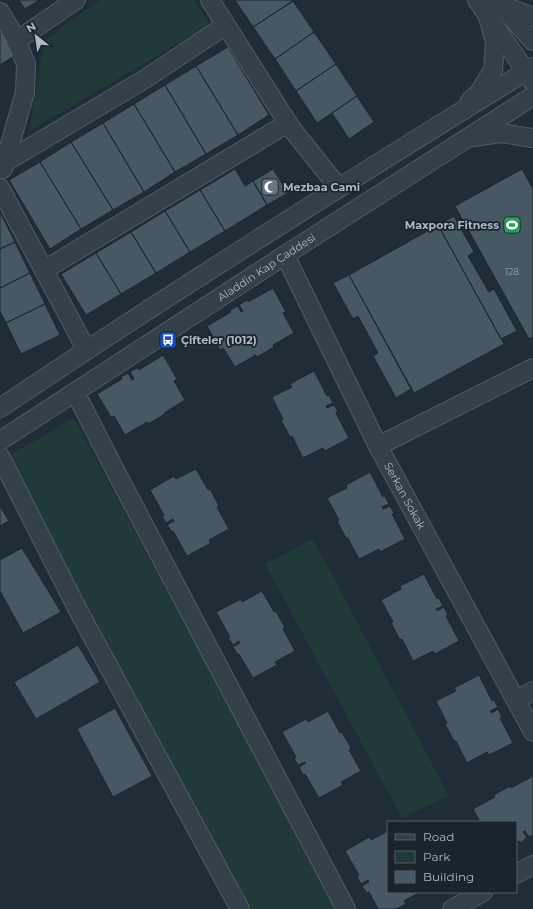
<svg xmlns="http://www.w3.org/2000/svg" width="533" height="909" viewBox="0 0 533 909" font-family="Montserrat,sans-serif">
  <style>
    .green { fill: #213939 }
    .building { fill: #475865; stroke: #1b262f }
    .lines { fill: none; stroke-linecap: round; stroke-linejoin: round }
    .minor-casing { stroke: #505d67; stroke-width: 20 }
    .minor { stroke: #333f49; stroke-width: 18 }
    .labels { text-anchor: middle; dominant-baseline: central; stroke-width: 3.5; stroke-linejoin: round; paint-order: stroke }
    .number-label { font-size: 9px; fill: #94a2ae }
    .poi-label { font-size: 11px; font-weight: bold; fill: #adbac6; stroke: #19242d; text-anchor: start }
    .street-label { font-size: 11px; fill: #adbac6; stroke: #19242d }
  </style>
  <rect width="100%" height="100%" fill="#1f2d38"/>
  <!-- green -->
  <path class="green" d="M100 0H194L210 25 29 131 45 40Z
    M74 418 183 622 340 909H250L118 670 7 457Z
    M313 539 449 796 402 818 265 564Z"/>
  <!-- building -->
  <path class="building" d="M19 0H39L25 9Z
    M235 0H293V1L253 27Z
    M293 1 314 32 275 59 253 27Z
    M0 29 16 55 0 65Z
    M314 32 336 64 296 91 275 59Z
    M228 47 269 115 238 135 196 66Z
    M336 64 357 96 317 123 296 91Z
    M196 66 238 135 206 154 165 85Z
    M165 85 206 154 175 172 134 104Z
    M357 96 374 122 349 139 332 113Z
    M134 104 175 172 144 192 103 123Z
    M103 123 144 192 113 210 71 142Z
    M71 142 113 210 81 229 40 162Z
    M40 162 81 229 50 249 9 180Z
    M235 169 245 186 253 181 267 205 225 231 200 190Z
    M273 169 288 193 267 205 253 181Z
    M522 169 533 189V337L529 339 455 206Z
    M200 190 225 231 190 252 165 211Z
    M165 211 190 252 156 273 131 232Z
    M0 212 15 242 0 249Z
    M454 216 474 252 468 256 489 292 494 289 517 331 501 339 438 225Z
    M438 225 504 344 414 393 349 275Z
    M131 232 156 273 121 294 96 253Z
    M15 242 30 273 0 288V249Z
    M96 253 121 294 86 315 61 274Z
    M30 273 45 304 6 323 0 311V288Z
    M349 275 411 389 396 398 373 356 378 353 358 316 353 319 333 283Z
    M273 288 286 312 283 313 294 333 273 345 274 347 257 357 256 355 235 367 223 348 220 350 207 326 231 312 230 310 238 306 241 312 243 311 239 305 247 300 248 302Z
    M45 304 60 335 21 354 6 323Z
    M163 355 177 379 174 381 185 400 164 413 165 414 148 424 147 422 125 435 114 416 111 417 97 394 122 379 121 377 128 373 132 380 134 379 130 372 137 368 139 370Z
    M314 371 327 396 329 395 333 403 326 406 327 408 334 405 338 412 336 413 349 438 325 451 323 448 303 458 292 436 290 437 281 420 283 419 272 397 292 387 290 384Z
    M196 469 208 490 210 489 219 506 217 507 229 529 209 540 211 543 187 556 173 531 172 532 167 525 174 521 173 519 166 523 162 516 164 515 150 490 174 476 176 479Z
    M370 472 383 497 385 496 389 504 382 507 383 509 390 506 394 513 392 514 405 539 380 552 379 549 359 559 347 537 346 538 337 521 339 520 327 498 347 488 346 485Z
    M0 506 9 521 0 526Z
    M22 548 61 612 23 633 0 591V560Z
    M424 574 437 599 439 598 443 606 436 609 437 611 444 607 448 615 446 616 459 641 435 654 433 651 413 661 402 639 400 640 391 623 393 622 381 600 401 589 400 586Z
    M262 591 274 612 276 611 285 628 283 629 295 651 275 662 277 665 253 678 239 654 238 655 233 647 240 643 239 641 233 645 228 638 230 637 216 612 241 599 242 602Z
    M78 645 100 682 36 719 14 682Z
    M479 675 492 701 494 700 498 707 490 711 492 713 498 709 502 717 500 718 513 743 489 755 487 752 467 763 456 741H454L445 724 447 723 436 701 456 691 454 688Z
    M115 708 152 776 113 797 77 729Z
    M328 711 340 733 342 732 351 748 349 750 361 771 341 782 343 785 319 798 305 774 303 775 299 767 306 763 305 762 298 765 294 758 296 757 282 732 306 719 308 722Z
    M533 776V835L529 837 525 831 523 832 527 838 520 843 519 841 516 842V822H480L473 809 495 797 494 795 510 786 511 788Z
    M388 831V892H420L404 901 406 904 396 909H378L369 892 367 893 362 886 369 882 368 880 361 884 357 876 359 875 345 851 369 837 371 840Z"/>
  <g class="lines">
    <defs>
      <g id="minor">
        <path d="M210 0 291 128 339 188"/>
        <path d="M477 0 533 82"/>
        <path d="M496 0 533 41"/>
        <path d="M504 6 533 17"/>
        <path d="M0 12 14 35 26 64 25 92 3 169"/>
        <path d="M16 41 76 0"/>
        <path d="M470 101 479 93 493 70 495 42 487 13"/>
        <path d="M473 137 501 133 533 138"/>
        <path d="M4 163 145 79 226 25"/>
        <path d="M0 188 86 349"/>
        <path id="s1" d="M285 255 378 446 533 732"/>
        <path d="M44 270 288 123"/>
        <path d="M75 392 117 474 346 909"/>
        <path d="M0 408C175 290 353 178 533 67"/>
        <path id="s2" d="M0 441 285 255 533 96"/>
        <path d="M378 446 533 368"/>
        <path d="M0 456 79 612 240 909"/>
        <path d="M516 700 533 691"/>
        <path d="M516 874 533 865"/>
        <path d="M452 909 483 892"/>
      </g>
    </defs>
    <!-- minor casing -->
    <use href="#minor" class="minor-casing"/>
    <!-- minor -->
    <use href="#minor" class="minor"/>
  </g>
  <!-- icons -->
  <defs>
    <symbol id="mosque-square" viewBox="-11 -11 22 22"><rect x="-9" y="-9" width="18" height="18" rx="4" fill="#6b7280" stroke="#19242d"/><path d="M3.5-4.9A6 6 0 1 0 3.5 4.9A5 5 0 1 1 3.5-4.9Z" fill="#fff"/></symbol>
    <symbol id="stadium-square" viewBox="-11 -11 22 22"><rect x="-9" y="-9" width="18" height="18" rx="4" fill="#2e9e5b" stroke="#19242d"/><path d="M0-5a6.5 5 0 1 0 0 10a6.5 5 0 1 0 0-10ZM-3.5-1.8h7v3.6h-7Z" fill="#fff"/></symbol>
    <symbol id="bus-square" viewBox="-11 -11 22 22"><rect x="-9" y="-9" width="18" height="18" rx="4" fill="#1a4fb4" stroke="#19242d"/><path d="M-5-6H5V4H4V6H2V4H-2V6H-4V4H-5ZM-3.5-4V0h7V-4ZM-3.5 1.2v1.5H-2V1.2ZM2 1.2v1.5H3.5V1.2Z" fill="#fff"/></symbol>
  </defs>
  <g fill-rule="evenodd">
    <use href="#mosque-square" x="260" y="177" width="20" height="20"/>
    <use href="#stadium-square" x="502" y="215" width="20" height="20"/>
    <use href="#bus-square" x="158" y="330" width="20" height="20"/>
  </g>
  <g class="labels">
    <!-- number labels -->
    <g class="number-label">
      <text x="512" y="271">128</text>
    </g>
    <!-- poi labels -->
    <g class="poi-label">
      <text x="283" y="187">Mezbaa Cami</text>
      <text x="499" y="225" text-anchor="end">Maxpora Fitness</text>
      <text x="181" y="340">Çifteler (1012)</text>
    </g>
    <!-- street labels -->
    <g class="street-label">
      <text stroke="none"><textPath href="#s2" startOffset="318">Aladdin Kap Caddesi</textPath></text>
      <text stroke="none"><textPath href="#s1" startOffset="269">Serkan Sokak</textPath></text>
    </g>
  </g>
  <!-- legend -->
  <rect x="387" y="821" width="130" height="72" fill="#19242d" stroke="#54606a"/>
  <rect x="395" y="834" width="20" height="6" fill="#333f49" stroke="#54606a"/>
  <text x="423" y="841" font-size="12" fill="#adbac6">Road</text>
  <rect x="395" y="851" width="20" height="12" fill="#213939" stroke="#54606a"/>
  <text x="423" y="861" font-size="12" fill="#adbac6">Park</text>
  <rect x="395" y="871" width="20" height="12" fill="#475865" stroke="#54606a"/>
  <text x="423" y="881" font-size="12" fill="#adbac6">Building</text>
  <!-- north arrow -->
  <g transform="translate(36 36) rotate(330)" stroke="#19242d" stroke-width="3" paint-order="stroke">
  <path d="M0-3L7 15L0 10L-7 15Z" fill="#adbac6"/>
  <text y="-6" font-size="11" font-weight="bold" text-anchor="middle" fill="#adbac6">N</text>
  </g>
</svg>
